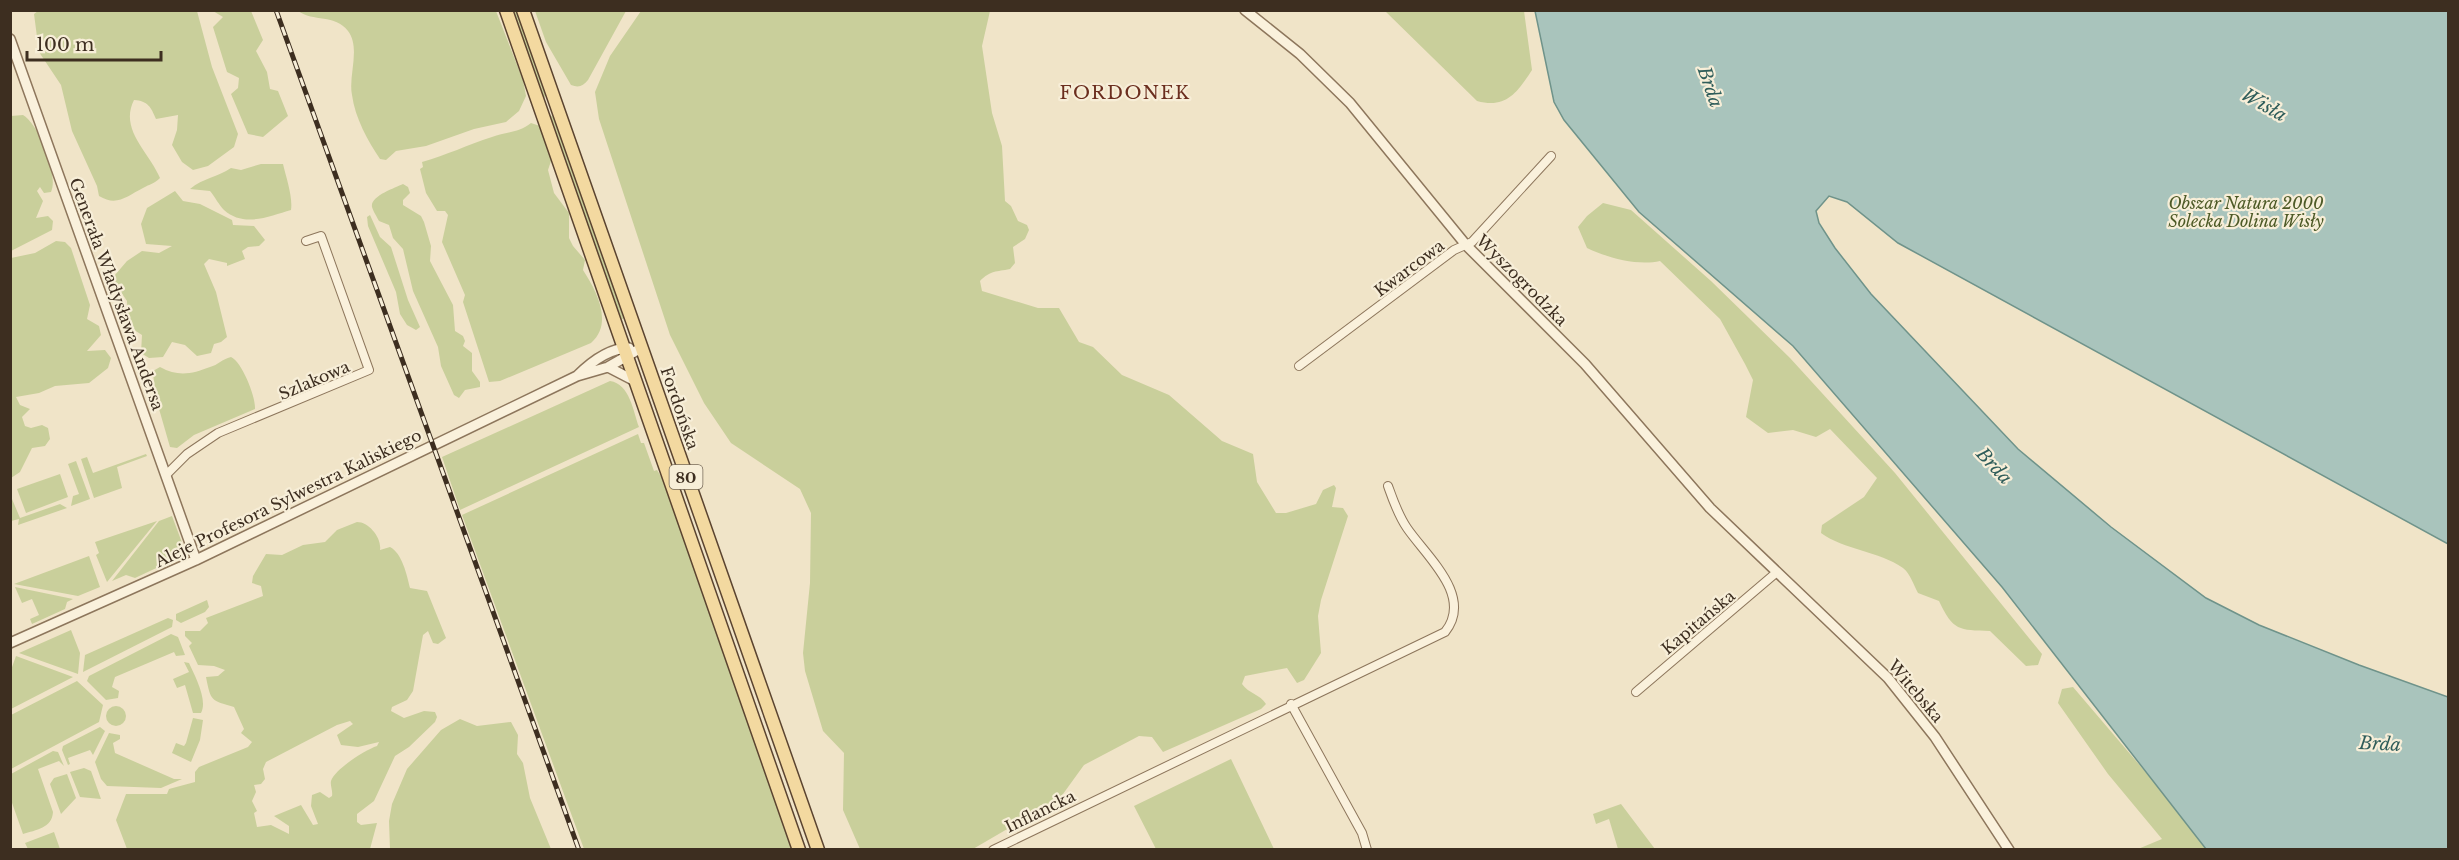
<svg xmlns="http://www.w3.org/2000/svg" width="2459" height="860" viewBox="0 0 2459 860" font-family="'Libre Baskerville',serif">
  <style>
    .green { fill: #c9cf9b; fill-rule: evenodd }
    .water { fill: #a9c4bc; stroke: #6f938a; stroke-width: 1.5 }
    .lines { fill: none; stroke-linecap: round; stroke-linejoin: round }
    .minor-casing { stroke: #8d765c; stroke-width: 10 }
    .tertiary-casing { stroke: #8d765c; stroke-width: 12 }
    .primary-casing { stroke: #5b4430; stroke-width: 15 }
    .minor { stroke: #faf1dc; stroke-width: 8 }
    .tertiary { stroke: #faf1dc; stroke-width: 9 }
    .primary { stroke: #f3d9a0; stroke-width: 12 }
    .rail-casing { stroke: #3d2e20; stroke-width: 5 }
    .rail { stroke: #f7eed8; stroke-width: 3; stroke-dasharray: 9; stroke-linecap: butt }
    .labels { text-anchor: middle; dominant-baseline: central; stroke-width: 4.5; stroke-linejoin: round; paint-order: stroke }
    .shield { fill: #f7eed8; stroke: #756857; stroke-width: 1.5 }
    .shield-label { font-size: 15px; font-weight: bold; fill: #3d2e20 }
    .park-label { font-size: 16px; font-style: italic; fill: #4d5a26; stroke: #f7eed8 }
    .street-label { font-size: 16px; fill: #3d2e20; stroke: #f7eed8 }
    .water-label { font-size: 18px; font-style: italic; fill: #2f5d5a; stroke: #f7eed8 }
    .neighbourhood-label { font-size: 18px; letter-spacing: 1.5px; fill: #6b2e1e; stroke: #f7eed8 }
  </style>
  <rect width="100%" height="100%" fill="#f0e4c8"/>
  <!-- green -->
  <path class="green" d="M38 11H197L212 67 238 134 234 147 208 166 193 170 182 162 172 145 177 130 178 115 156 119C151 107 148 101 134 100 119 130 149 152 160 178 154 184 150 184 143 188 127 196 117 207 99 196L97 186 72 131 61 85 39 52 34 14Z
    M213 11H251L263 40 256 51 267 72 270 89 278 91 288 116 263 137 248 134 231 94 238 88 239 78 227 72 213 27 223 17Z
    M298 11H496L523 80 526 96 519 111 506 122 474 129 426 146 396 151 386 160 380 159C368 141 355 118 352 95 348 76 361 48 348 31 335 14 313 22 298 11Z
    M511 11H517L546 93 544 99Z
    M535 11V10L626 11 588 80C583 86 579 88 571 85L546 42Z
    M641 11H990L982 46 992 113 1002 146 1005 201 1011 206 1018 221 1027 225 1029 230 1025 239 1013 247 1015 263 1010 269C996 272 991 270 980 281L982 291 1038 308H1059L1079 342 1093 347 1122 375 1169 395 1222 441 1253 454 1257 482 1276 513H1286L1316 504 1323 490 1334 485 1336 488 1332 507 1343 508 1348 516 1321 600 1318 616 1321 653 1304 680 1297 683 1287 668 1245 676 1242 684C1249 694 1260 694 1266 704L1261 709 1163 752 1152 737 1139 736 1084 765 1063 794 1052 803 973 849H860L843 810 844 753 823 731 805 671 803 653 810 583 811 513 800 489 731 443 704 403 670 335 599 119 595 92 610 56Z
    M1385 11H1524L1532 70C1517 93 1506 109 1477 101Z
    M23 115C39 124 59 176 51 192L44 193 40 187 37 191 43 201 36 218 48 216 53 221 52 230 11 251V116Z
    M550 115 555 118 625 318 619 320 548 116Z
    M531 123 543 127 552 158 548 170 554 193 569 213V238L573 246 585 260 583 270C596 290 614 323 591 343L500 381 489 382 463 302 465 295 442 242 448 215 445 211H437L426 193 420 169 423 167 422 162C447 155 467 145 492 137 505 132 519 133 531 123Z
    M261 164H283C286 177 293 197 291 210 270 216 244 228 224 210 219 205 215 197 210 191L190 189C203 178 218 177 231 168L241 170Z
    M403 184 408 187 410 193 403 200V205L421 216 424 222 431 246 430 261 453 305 455 331 463 336 465 341 463 346 472 353V371L480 382V387L465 390 459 398 454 395 441 366 438 347 413 291 403 249 393 238 389 225 379 221C377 217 373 211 372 207 370 196 395 188 403 184Z
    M175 191 183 201 200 204 232 220 233 225 254 226 265 240 259 246 248 247 242 251 245 259 227 266V263L209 259 204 264 216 292 227 337 221 342 214 344 211 353 197 356 185 345 172 342 163 357 149 358 141 353 142 335 128 326 127 301 115 283V275L127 261 142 251 159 253 172 246 146 244 141 224 147 208Z
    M1603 203 1631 210 1711 281 1790 358 1895 473 2042 654 2038 665 2026 666 1990 631C1959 630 1953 631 1939 601L1918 593C1914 586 1910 573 1903 568 1879 551 1844 550 1821 533L1822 525 1864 497 1877 478 1830 429 1816 437 1793 430 1768 433 1746 417 1753 380 1745 364 1720 319 1660 261C1638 266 1608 258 1587 248L1578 227 1587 216Z
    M370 215 380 237 391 247 408 300 420 327 416 330 407 325 400 314 396 292 368 226 367 217Z
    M56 241 65 242 71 248 90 305 87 319 99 326 101 335 87 351 105 350 111 358 108 368 89 383 55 386 39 393 16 397 20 405 30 409 22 417 25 426 31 428 42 425 48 428 50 439 45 446 32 448 20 472 11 478V258L35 253Z
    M231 357C242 362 256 397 255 409L194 435 177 448 170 447 155 395 153 371 160 367C178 377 192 374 210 367 218 365 222 359 231 357Z
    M610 381C630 384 633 411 639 427L460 510 442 457Z
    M638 434 641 443H644L654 471 657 470 667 486 795 849H584L462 515Z
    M146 454 147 456 117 467 122 488 94 498 81 459 87 457 93 473Z
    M76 461 90 499 71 506 73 496 79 494 68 464Z
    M60 474 68 497 26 513 17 489Z
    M12 499 20 518 60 504 67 508 18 525 19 519 11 521Z
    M172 516 184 548 182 556 135 578 126 575 112 581 159 521Z
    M157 521 107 582 96 555 99 553 95 542Z
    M357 522C369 522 382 538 380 550L390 547C402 553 407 575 410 588L427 591 446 638 438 644 433 643 428 631 423 635 413 691 407 700 392 707 391 711 404 718 424 711 435 712 437 717 435 722 409 747 395 756 374 801 357 814V822L361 825 377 823 370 849H127L116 820 126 794H167L169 789 195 782V772L199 767 248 747 252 742 241 733 244 729 234 707C211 700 211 702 206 677L218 676 225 670 214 666 198 665 189 646 192 643 185 636V631H200L208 623 206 618 263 596 261 586 252 583 253 576 266 554 282 555 303 545 325 542 337 530ZM350 721 353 724 337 735 341 745 358 747 379 742 377 746C365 750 335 769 331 781 330 785 333 791 332 796L329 798 320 792 312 795 311 806 318 824 313 825 301 805 274 816 289 826V834L271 825 257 827 254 813 257 811 252 801 256 792 254 785 261 784 265 779 263 769 266 762 337 725Z
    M89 556 100 587 78 596 14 584Z
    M15 587 73 599 67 602 65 609 32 624 30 619 39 615 32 599 22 603Z
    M207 600 209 607 205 612 181 623 176 620V614Z
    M168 618 173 620 172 627 83 672 85 655Z
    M71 630 80 653 78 674 19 653Z
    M171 634 178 637 185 655 176 656 174 652 115 677 112 687 119 691 118 698 106 700 87 681 89 676Z
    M16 656 73 677 11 709V670Z
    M184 662 189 663C195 676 208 700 201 713H193L185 685 177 688 173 679 189 672Z
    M77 681 103 705 99 722 11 769V715Z
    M2073 687 2154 782 2206 849H2138L2162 839 2108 774 2058 703 2062 689Z
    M106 716a10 10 0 1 1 20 0a10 10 0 1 1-20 0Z
    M193 718 203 720 200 740 191 762 172 753 176 743 184 746 186 743Z
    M460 719 477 726 511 722 518 735 517 754 523 763 530 798 551 849H390L389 821 392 804 407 769 441 730Z
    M100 727 105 731 93 755 90 750 68 758 70 764 68 765 62 750 63 746Z
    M109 733 120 735V739L113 743 115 753 174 779H182L161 788 107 786 101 779 95 762Z
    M53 751 58 752 64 766 59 761 38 769 53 812C52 828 36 830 23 834L11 800V774Z
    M1231 759 1274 849H1156L1134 806Z
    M84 768 91 771 101 799 80 797 70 772Z
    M67 774 76 798 61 814 50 784 54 778Z
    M1621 804 1655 849H1618L1609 819 1596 824 1593 814Z
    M54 832 60 849H28L25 843Z"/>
  <!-- water -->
  <path class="water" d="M1535 11H2448V544L1898 243 1847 202 1829 196 1816 211 1819 223 1835 248 1871 294 2018 449 2111 527 2206 598 2259 625 2359 665 2448 697V849H2206L2002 587 1793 346 1639 212 1564 120 1554 102Z"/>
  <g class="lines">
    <defs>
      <path id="minor" d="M1299 366 1454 250 1472 242 1551 156
        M166 475 187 454 218 433 369 370 321 236 306 241
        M1636 692 1777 572
        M1291 704 1362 833 1367 850
        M993 850 1445 632C1474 596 1426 556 1407 528 1398 515 1393 500 1388 486"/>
      <path id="tertiary" d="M1245 10 1300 54 1350 103 1466 245 1585 364 1710 508 1888 678 1935 737 2009 850
        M10 39 196 560
        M608 367 635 381
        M577 376C591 362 609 348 629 348
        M10 643 196 560 577 376 608 367 641 348"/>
      <path id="primary" d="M506 10 799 850
        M523 10 818 850"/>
    </defs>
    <!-- minor casing -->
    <use href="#minor" class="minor-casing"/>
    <!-- tertiary casing -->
    <use href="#tertiary" class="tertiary-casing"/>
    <!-- primary casing -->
    <use href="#primary" class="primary-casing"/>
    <!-- minor -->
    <use href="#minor" class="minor"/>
    <!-- tertiary -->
    <use href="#tertiary" class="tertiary"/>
    <!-- primary -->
    <use href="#primary" class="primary"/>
    <defs>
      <path id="rail" d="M276 10 579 850"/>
    </defs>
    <!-- rail casing -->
    <use href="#rail" class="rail-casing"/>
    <!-- rail -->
    <use href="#rail" class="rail"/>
  </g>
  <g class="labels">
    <!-- shield labels -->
    <rect class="shield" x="669.5" y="465" width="33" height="24" rx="4.5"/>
    <g class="shield-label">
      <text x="686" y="477">80</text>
    </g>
    <!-- park labels -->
    <g class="park-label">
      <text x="2246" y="203">Obszar Natura 2000<tspan x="2246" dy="18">Solecka Dolina Wisły</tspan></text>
    </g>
    <!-- street labels -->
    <g class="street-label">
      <text transform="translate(1409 268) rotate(-37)">Kwarcowa</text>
      <text transform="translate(1522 280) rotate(45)">Wyszogrodzka</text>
      <text transform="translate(117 294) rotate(70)">Generała Władysława Andersa</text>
      <text transform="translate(314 380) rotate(-23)">Szlakowa</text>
      <text transform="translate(680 408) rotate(71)">Fordońska</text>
      <text transform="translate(288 498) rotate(-26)">Aleje Profesora Sylwestra Kaliskiego</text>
      <text transform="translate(1698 622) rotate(-40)">Kapitańska</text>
      <text transform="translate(1916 691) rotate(50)">Witebska</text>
      <text transform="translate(1040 811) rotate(-26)">Inflancka</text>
    </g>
    <!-- water labels -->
    <g class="water-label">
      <text transform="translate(1710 87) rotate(71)">Brda</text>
      <text transform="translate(2264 105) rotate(30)">Wisła</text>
      <text transform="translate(1994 466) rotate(47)">Brda</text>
      <text transform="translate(2380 744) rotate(3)">Brda</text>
    </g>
    <!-- neighbourhood labels -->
    <g class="neighbourhood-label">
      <text x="1125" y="93">FORDONEK</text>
    </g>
  </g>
  <!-- border -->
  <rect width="2459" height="860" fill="none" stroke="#3d2e20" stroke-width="24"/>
  <!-- scale -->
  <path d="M27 51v9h134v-9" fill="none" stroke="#3d2e20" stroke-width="3"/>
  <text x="36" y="51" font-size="18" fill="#3d2e20" stroke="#f7eed8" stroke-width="4.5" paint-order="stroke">100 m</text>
</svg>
